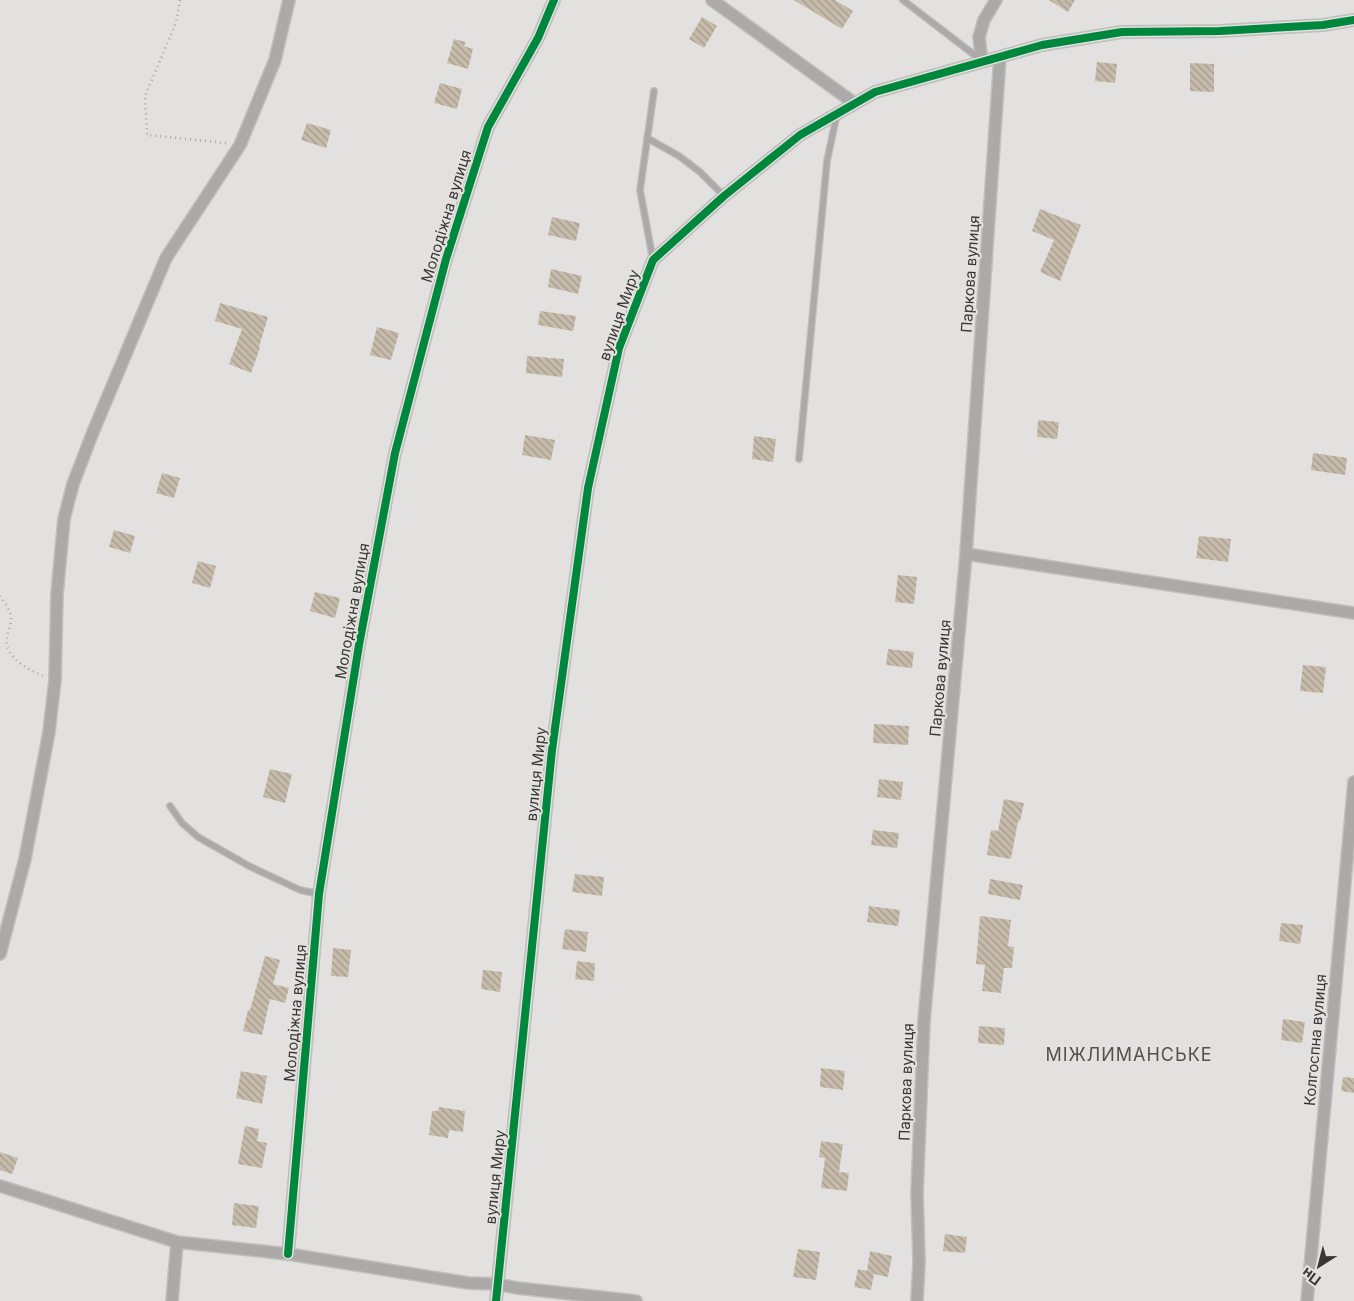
<svg xmlns="http://www.w3.org/2000/svg" width="1354" height="1301" viewBox="0 0 1354 1301" font-family="Inter,sans-serif">
  <style>
    .building { fill: url(#building-back-hatch) }
    .lines { fill: none; stroke-linecap: round; stroke-linejoin: round }
    .service-casing { stroke: #c0bfbe; stroke-width: 8 }
    .minor-casing { stroke: #c0bfbe; stroke-width: 14 }
    .path { stroke: #a8a7a6; stroke-width: 2.5; stroke-dasharray: 1 4; stroke-linecap: butt }
    .service { stroke: #abaaa9; stroke-width: 5.5 }
    .minor { stroke: #abaaa9; stroke-width: 11 }
    .cycleway-casing { stroke: #e4e2de; stroke-width: 11 }
    .cycleway { stroke: #00873e; stroke-width: 8 }
    .labels { text-anchor: middle; dominant-baseline: central; stroke-width: 4; stroke-linejoin: round; paint-order: stroke }
    .street-label { font-size: 15px; fill: #383736; stroke: #e4e2de }
    .quarter-label { font-size: 18px; letter-spacing: 1px; fill: #54514e; stroke: #e4e2de }
  </style>
  <defs>
    <pattern id="building-back-hatch" width="6" height="6" patternUnits="userSpaceOnUse" patternTransform="scale(1.25)"><rect width="6" height="6" fill="#c7bcab"/><path d="M-1 5l2 2M0 0l6 6M5-1l2 2" fill="none" stroke="#a39a8c"/></pattern>
  </defs>
  <rect width="100%" height="100%" fill="#e3e1df"/>
  <!-- building -->
  <path class="building" d="M794 0H835L853 11 842 29Z
    M1049 0H1075L1068 12Z
    M702 17 717 26 704 48 689 39Z
    M454 39 466 42 464 46 473 49 468 69 447 63Z
    M1097 62 1117 64 1115 83 1095 81Z
    M1190 63 1214 64V92L1190 91Z
    M440 83 462 89 457 109 434 103Z
    M307 123 331 130 326 148 301 140Z
    M1040 209 1081 225 1060 281 1040 272 1054 240 1032 231Z
    M552 217 580 223 576 241 548 235Z
    M551 269 582 276 578 294 548 287Z
    M220 303 268 317 259 347 260 348 251 373 229 364 242 329 215 321Z
    M540 311 576 316 573 331 538 325Z
    M377 327 399 333 391 360 370 355Z
    M527 356 564 359 562 377 526 373Z
    M1038 420 1059 422 1057 439 1037 437Z
    M525 435 555 440 551 460 522 455Z
    M754 436 776 439 773 462 752 459Z
    M1313 453 1347 458 1345 475 1311 470Z
    M162 473 180 478 174 498 156 493Z
    M114 530 135 536 130 553 109 547Z
    M1199 536 1231 539 1228 562 1196 558Z
    M198 561 216 566 210 588 192 583Z
    M898 575 917 577 914 604 895 602Z
    M315 592 340 598 335 618 310 611Z
    M888 649 914 652 912 668 886 665Z
    M1303 665 1326 667 1323 693 1300 691Z
    M874 724 909 726 908 745 873 743Z
    M270 769 292 774 285 803 263 797Z
    M879 779 903 782 901 800 877 797Z
    M1004 799 1024 803 1020 821H1018L1011 859 987 855 991 830 998 831Z
    M873 830 899 833 897 848 871 845Z
    M575 874 604 877 602 896 572 892Z
    M990 879 1023 885 1020 900 988 894Z
    M869 906 900 910 898 926 867 922Z
    M980 916 1011 920 1008 946 1014 947 1012 968H1004L1001 993 982 991 985 965 976 964Z
    M1281 923 1303 925 1300 944 1279 941Z
    M565 929 588 932 586 952 562 949Z
    M333 948 351 950 348 977 331 976Z
    M265 956 280 960 273 984 289 988 285 1003 270 999 262 1035 243 1031 248 1010H250Z
    M577 961 595 963 594 981 575 979Z
    M483 970 502 972 500 992 481 989Z
    M1283 1019 1305 1022 1302 1043 1281 1040Z
    M979 1026 1005 1028 1004 1045 978 1043Z
    M821 1068 845 1071 843 1090 820 1087Z
    M241 1071 267 1076 262 1104 236 1098Z
    M1343 1077 1354 1078V1093L1341 1091Z
    M439 1107 465 1111 463 1132 449 1130 448 1138 429 1135 432 1111H438Z
    M245 1126 259 1129 257 1141 267 1143 262 1168 238 1164Z
    M821 1141 843 1144 839 1172 849 1173 847 1191 821 1188 825 1158 819 1157Z
    M0 1152 18 1158 12 1174 0 1170Z
    M234 1203 259 1206 256 1228 232 1225Z
    M945 1234 967 1237 965 1253 943 1251Z
    M798 1249 820 1252 816 1280 793 1277Z
    M870 1251 892 1256 888 1277 874 1274 871 1290 854 1287 858 1269 867 1271Z"/>
  <g class="lines">
    <defs>
      <path id="service" d="M903 0 981 60
        M647 138 679 156 700 172 724 196
        M653 260 640 190 654 91
        M799 459 827 161 837 114
        M170 806 182 823 198 837 249 866 300 890 319 894"/>
      <path id="minor" d="M712 0 854 103
        M982 62 979 37 984 20 996 0
        M966 554 1354 613
        M0 954 25 859 49 732 55 680 57 594 64 519 73 484 93 432 166 258 240 145 275 60 289 0
        M0 1186 177 1242 288 1254 468 1283 498 1284 517 1288 636 1301
        M288 1254 319 894 359 645 395 453 446 259 488 127 538 38 554 0
        M172 1301 177 1242
        M496 1301 552 750 588 488 619 348 653 260 724 196 800 135 875 92 1042 45 1122 32 1220 31 1323 25 1354 20
        M917 1301 919 1262 917 1192 924 1021 966 554 1000 57
        M1307 1301 1354 782"/>
    </defs>
    <!-- service casing -->
    <use href="#service" class="service-casing"/>
    <!-- minor casing -->
    <use href="#minor" class="minor-casing"/>
    <!-- path -->
    <path class="path" d="M180 0 176 23 145 96 147 135 226 143
      M0 596C4 602 10 609 11 617 12 626 5 636 7 644 9 660 31 671 44 676"/>
    <!-- service -->
    <use href="#service" class="service"/>
    <!-- minor -->
    <use href="#minor" class="minor"/>
    <defs>
      <path id="cycleway" d="M288 1254 319 894 359 645 395 453 446 259 488 127 538 38 554 0
        M496 1301 552 750 588 488 619 348 653 260 724 196 800 135 875 92 1042 45 1122 32 1220 31 1323 25 1354 20"/>
    </defs>
    <!-- cycleway casing -->
    <use href="#cycleway" class="cycleway-casing"/>
    <!-- cycleway -->
    <use href="#cycleway" class="cycleway"/>
  </g>
  <g class="labels">
    <!-- street labels -->
    <g class="street-label">
      <text transform="translate(446 216) rotate(-73)">Молодіжна вулиця</text>
      <text transform="translate(970 274) rotate(-86)">Паркова вулиця</text>
      <text transform="translate(619 315) rotate(-71)">вулиця Миру</text>
      <text transform="translate(352 611) rotate(-80)">Молодіжна вулиця</text>
      <text transform="translate(940 678) rotate(-85)">Паркова вулиця</text>
      <text transform="translate(536 774) rotate(-84)">вулиця Миру</text>
      <text transform="translate(295 1013) rotate(-85)">Молодіжна вулиця</text>
      <text transform="translate(1315 1040) rotate(-85)">Колгоспна вулиця</text>
      <text transform="translate(906 1082) rotate(-88)">Паркова вулиця</text>
      <text transform="translate(495 1177) rotate(-84)">вулиця Миру</text>
    </g>
    <!-- quarter labels -->
    <g class="quarter-label">
      <text x="1129" y="1054">МІЖЛИМАНСЬКЕ</text>
    </g>
  </g>
  <!-- north arrow -->
  <g transform="translate(1319 1266) rotate(216)" stroke="#e4e2de" stroke-width="4" paint-order="stroke">
  <path d="M0-4L9 19L0 12L-9 19Z" fill="#383736"/>
  <text y="-8" font-size="14" font-weight="bold" text-anchor="middle" fill="#383736">Пн</text>
  </g>
</svg>
